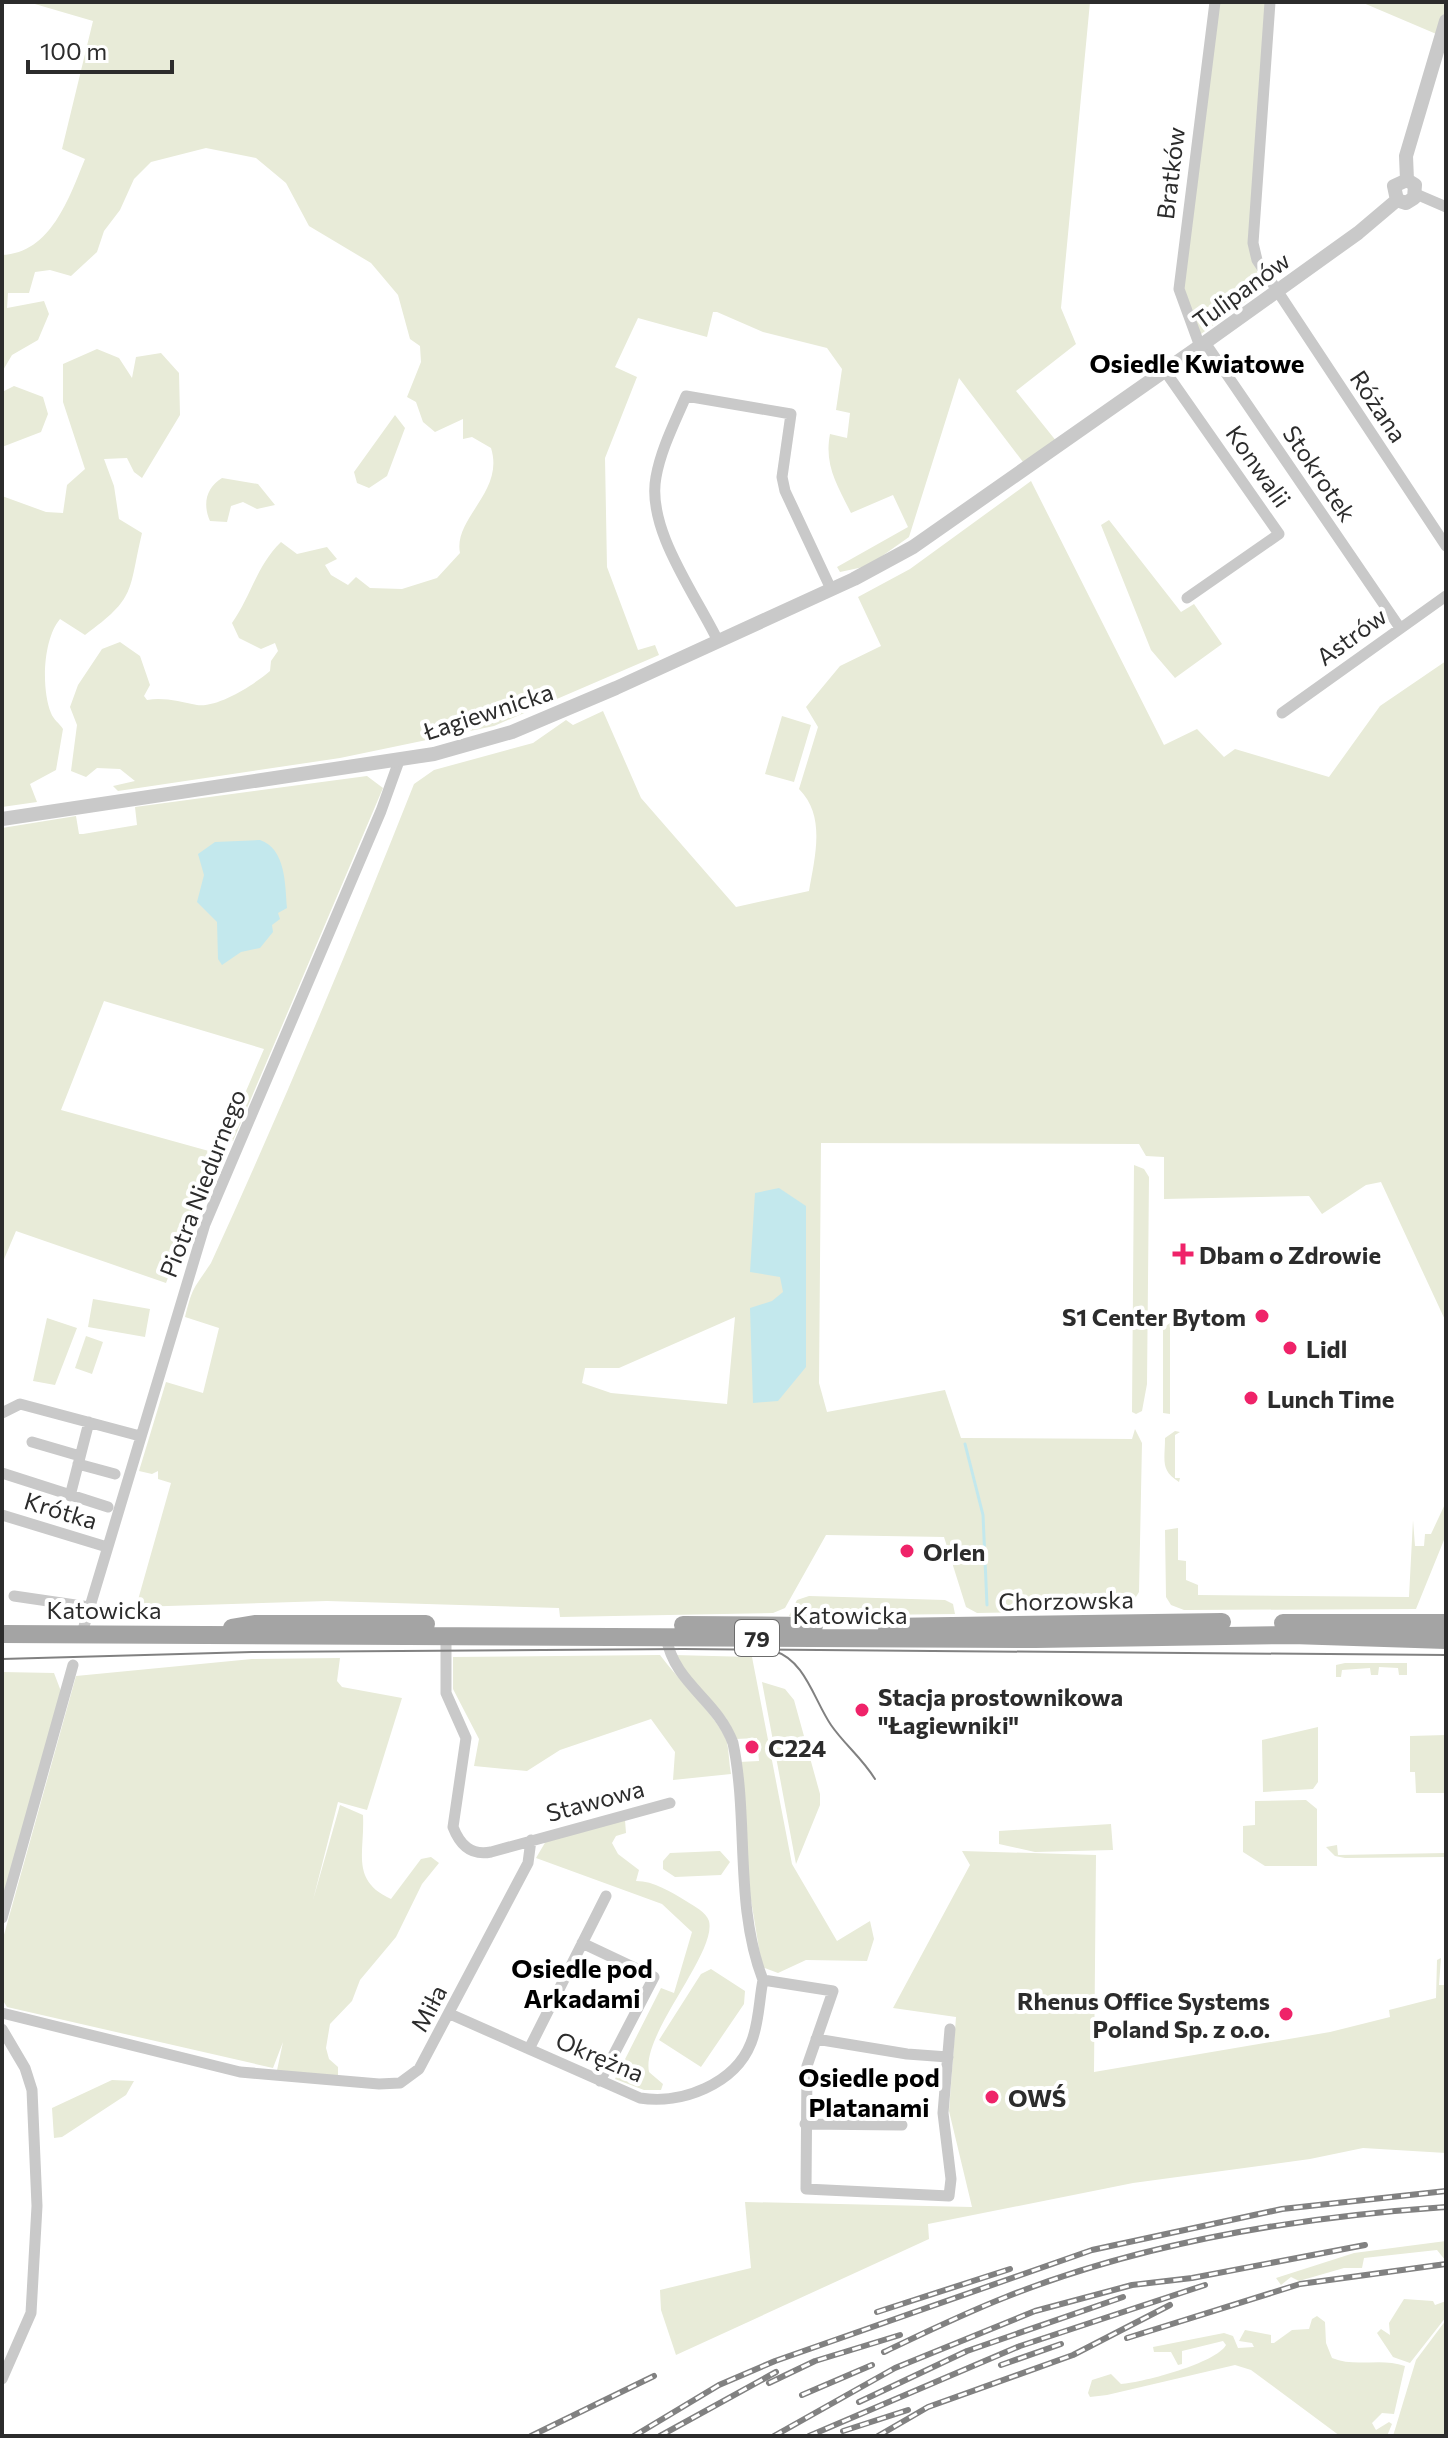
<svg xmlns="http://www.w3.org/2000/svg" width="1448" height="2438" viewBox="0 0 1448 2438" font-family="Commissioner,sans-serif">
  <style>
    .green { fill: #e8ebd8; fill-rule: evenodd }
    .water { fill: #c3e8ed }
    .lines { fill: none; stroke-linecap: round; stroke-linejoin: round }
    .stream { stroke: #c3e8ed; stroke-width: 3 }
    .minor { stroke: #c9c9c9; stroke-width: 11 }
    .tertiary { stroke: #c9c9c9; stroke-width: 14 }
    .primary { stroke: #a4a4a4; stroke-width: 18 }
    .tram { stroke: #818181; stroke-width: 2 }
    .rail-casing { stroke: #818181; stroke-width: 6 }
    .rail { stroke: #fff; stroke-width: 3; stroke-dasharray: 9; stroke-linecap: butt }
    .poi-dot { fill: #ef2369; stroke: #fff; stroke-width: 3 }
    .labels { text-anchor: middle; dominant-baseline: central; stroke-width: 8; stroke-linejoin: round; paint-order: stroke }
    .shield { fill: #fff; stroke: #6b6b6b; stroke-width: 2 }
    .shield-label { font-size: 22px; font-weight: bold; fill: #2c2c2c }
    .street-label { font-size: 24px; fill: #2c2c2c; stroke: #fff }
    .poi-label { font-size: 24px; font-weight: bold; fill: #2c2c2c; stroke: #fff; text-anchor: start }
    .neighbourhood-label { font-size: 26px; font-weight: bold; fill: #000; stroke: #fff }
  </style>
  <rect width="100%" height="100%" fill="#fff"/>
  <!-- green -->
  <path class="green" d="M28 2H1090L1061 308 1076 344 1016 391 1057 442 1023 462 959 378 909 537 868 566 840 572 837 567 908 527 893 495 851 513C837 485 824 465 830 434L847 438 850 413 836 410 842 369 827 348 763 332 717 312H713L707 337 638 318 615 367 637 377 605 458 607 567 638 650 655 645 659 655 494 726 340 758 118 791 113 786 135 781 120 769 97 768 86 777 71 771 77 725 70 707 78 685 102 649 120 642 140 656 150 685 144 696 147 700C165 697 180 702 197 705 218 708 255 684 270 671L271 661 278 651 275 643 261 649 239 638 232 623C251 596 257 565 281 542L297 554 327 547 337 559 325 565 331 575 348 585 356 577 370 588 402 589 437 578 460 553C453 518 505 492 491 448L472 437 463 439V419L435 432 423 422 416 402 407 397 421 362 420 346 410 339 398 295 371 263 309 226 286 183 256 158 206 148 151 162 134 179 120 210 104 231 97 252 71 276 50 270 35 272 29 293H8L7 308 44 301 49 314 38 340 12 355 2 372V255C51 253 69 198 85 159L62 149 93 21Z
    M1215 2H1270L1257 260V272L1265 288 1201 334 1184 311 1183 252Z
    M1361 2H1446L1441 36Z
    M97 349 119 358 132 378 136 357 161 353 179 373 180 415 142 478 134 472 127 458 104 459 114 486 119 519 142 533C128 592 137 597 85 635L60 619C43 639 41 688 51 713 53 719 60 724 63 729L56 770 30 784 37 802 2 807V496L46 512 63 513 67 485 85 469 63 402V364Z
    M14 386 43 397 48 414 41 432 2 447V392Z
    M395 415 405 428 387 476 369 488 357 483 354 472Z
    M222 478 258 484 275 505 257 509 243 502 231 506 227 522 210 521C202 503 207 487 222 478Z
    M1031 481 1164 745 1197 729 1224 757 1235 749 1329 777 1380 706 1446 661V1322L1381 1182 1366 1185 1322 1214 1309 1196 1164 1199V1157L1146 1156 1139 1144 821 1143 819 1383 827 1412 945 1390 961 1438 1132 1439 1135 1429 1142 1443 1139 1592 1131 1605 1120 1610 977 1613 966 1607 944 1537 826 1535 785 1608 773 1613 560 1617 559 1608 327 1601 136 1607 171 1483 158 1479V1471L152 1474 139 1471 166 1382 203 1393 219 1328 185 1317C193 1286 193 1290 211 1263 283 1105 350 946 414 784L434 770 533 743 566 720 573 725 603 711 641 798 736 907 809 891C815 856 826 816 799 789L818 727 806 707 840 666 881 646 858 597 910 569ZM735 1317 727 1404 611 1393 582 1383 585 1368H619Z
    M1109 520 1181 612 1194 604 1222 644 1175 678 1151 650 1101 525Z
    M782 716 811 725 794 782 765 774Z
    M367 776 383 788 233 1141 225 1140 264 1049 104 1001 61 1110 216 1153 166 1283 16 1231 2 1264V828L76 816 79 834H83L137 825 135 807Z
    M1134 1165 1144 1169 1149 1177 1147 1384 1142 1411 1136 1414 1132 1412Z
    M93 1299 150 1309 145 1337 88 1327Z
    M47 1318 77 1328 55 1385 33 1381Z
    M1170 1323V1414L1163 1413V1328Z
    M86 1336 103 1342 92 1374 75 1368Z
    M1175 1431 1180 1432 1175 1435V1478H1180L1179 1482C1160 1470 1165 1461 1165 1438Z
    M1446 1502V1535L1416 1609 1184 1610 1171 1605 1166 1597 1165 1530 1178 1528V1560L1186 1561V1580L1198 1585V1595L1409 1597 1413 1520 1415 1546H1424L1425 1534H1431Z
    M809 1596 945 1600 953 1604 955 1614 789 1616 797 1600Z
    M660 1655C676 1677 721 1721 727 1742 729 1752 729 1764 731 1774L673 1780 675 1752 651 1719 560 1750 527 1771 474 1766 479 1739 453 1689V1657Z
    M674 1655 752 1657 792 1864 837 1941 870 1921 874 1939 867 1961 806 1960 778 1973 762 1967 750 1894 739 1762 759 1761 757 1738 736 1739 726 1718 676 1663Z
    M340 1658 337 1681 342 1687 402 1698 367 1810 338 1802 313 1900 340 1805 363 1815C365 1853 350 1880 391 1899L421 1859 431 1857 439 1863 422 1884 396 1937 360 1980 352 2001 330 2024 326 2048 329 2059 338 2067V2075H276L283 2042 273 2068 7 2007 2 1999V1942L76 1676 252 1659Z
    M1345 1663H1407V1675H1399L1398 1668 1379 1667 1378 1675H1371L1370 1668 1342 1670 1341 1677H1336V1665Z
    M2 1672 54 1673 62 1694 2 1906Z
    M762 1682 785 1689 794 1700 820 1794V1805L796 1864Z
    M1318 1727V1782L1313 1789 1263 1792 1262 1740Z
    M1446 1735V1793H1416L1415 1772H1410V1736Z
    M1306 1800 1317 1809V1866H1265L1243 1852V1826L1255 1825V1801Z
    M625 1820 626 1833 616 1836 612 1843 618 1854 639 1870 636 1881C654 1881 671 1892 686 1901 694 1906 706 1912 709 1921 717 1953 641 2034 649 2072L663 2084 661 2090H644L615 2079 661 1988 674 1993 692 1932 662 1904 536 1858 546 1841Z
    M1111 1824 1113 1850 1035 1852 999 1844V1831Z
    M1337 1845 1338 1855 1446 1853V1857L1345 1858 1335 1856 1326 1847Z
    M720 1851 730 1862 721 1875 675 1877 663 1869V1861L670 1853Z
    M962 1851 1096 1855 1094 2072 1330 2032 1390 2017 1389 2010 1436 1998 1437 1960 1441 1958 1439 1985H1446V2153L1363 2148 1310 2159 1133 2183 928 2224 929 2239 676 2355 661 2310 660 2290 751 2268 745 2202 972 2207 949 2111 956 2017 893 2008 970 1865Z
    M711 1969 745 1991 744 2004 701 2067 659 2040 701 1974Z
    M112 2080 134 2081 126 2095 62 2137 54 2138 52 2108Z
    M1446 2241V2261L1437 2250 1364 2258 1362 2268H1344L1299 2281 1291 2277 1281 2285 1276 2278 1354 2253Z
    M1404 2299 1433 2301 1435 2305 1446 2301V2317L1410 2363 1393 2357 1377 2333 1381 2329 1390 2335 1389 2323Z
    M1317 2316 1325 2322 1326 2343 1332 2358C1356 2368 1380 2357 1405 2366L1394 2414 1382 2413 1372 2423 1376 2430 1389 2422 1392 2424 1387 2436H1340L1251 2370 1235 2365 1107 2395 1090 2397 1088 2393 1092 2380 1111 2374 1121 2384C1145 2382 1216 2363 1226 2345L1223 2341 1182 2351V2364L1178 2365 1171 2352H1154L1153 2347 1224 2333 1233 2336 1238 2348 1254 2347 1252 2343 1239 2341 1245 2330 1271 2335V2343H1274L1292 2330 1309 2329 1312 2319Z
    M1446 2320V2436H1393L1416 2360Z"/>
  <!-- water -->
  <path class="water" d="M260 840C286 849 285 884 287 908L278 913 280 919 272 925 273 932 260 948 241 952 222 965 218 959 217 922 197 902 204 875 198 854 215 842Z
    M779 1188 806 1206V1367L778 1401 753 1403 750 1308 772 1301 783 1292 780 1277 750 1272 755 1193Z"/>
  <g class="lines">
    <!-- stream -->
    <path class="stream" d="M965 1444 983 1515 987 1605"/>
    <!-- minor -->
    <path class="minor" d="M1215 2 1179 289 1198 341 1208 347 1400 628
      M1270 2 1253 243 1257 260 1446 546
      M1416 194 1446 207
      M1165 371 1279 534 1187 598
      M718 641C696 595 646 529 656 477 661 449 675 422 686 396L791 414 782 477 785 491 831 589
      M1282 713 1446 596
      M2 1413 20 1404 140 1436
      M32 1442 80 1456
      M78 1464 115 1474
      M2 1473 108 1507
      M70 1496 89 1422
      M2 1515 107 1547
      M14 1596 89 1607
      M82 1633 205 1224 381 811 399 761
      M446 1636V1693L466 1738 453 1827C460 1845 471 1856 491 1852L670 1803
      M666 1637C675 1685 716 1698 733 1743 749 1820 734 1905 763 1980L833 1991 807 2066 806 2189 949 2196 951 2179 943 2113 950 2029
      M2 1918 73 1665
      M582 1943 654 1977 600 2081
      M2 2013 240 2072 379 2084 400 2083 419 2069 528 1863 531 1840
      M450 2014 640 2098C681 2105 735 2084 751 2043 759 2024 759 2000 763 1980
      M2 2029 25 2068 32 2090 37 2206 31 2313 2 2379
      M816 2039 907 2054 948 2057
      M529 2049 606 1896
      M805 2124 902 2125"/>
    <!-- tertiary -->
    <path class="tertiary" d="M1407 180 1406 156 1446 21
      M1397 200 1406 203 1414 198 1415 185 1407 180
      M1397 200 1394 186 1407 180
      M2 819 434 754 512 732 616 688 854 579 913 547 1203 344 1358 233 1397 200"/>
    <!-- primary -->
    <path class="primary" d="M1283 1623H1446
      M683 1625 814 1626
      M887 1627 1222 1622
      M232 1628 256 1624H426
      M2 1634 1036 1639 1292 1635 1446 1640"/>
    <!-- tram -->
    <path class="tram" d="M774 1651C805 1660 814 1700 831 1725 844 1744 862 1758 875 1779
      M2 1659 252 1652 683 1649 1446 1655"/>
    <defs>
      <path id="rail" d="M877 2312 1010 2269
        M1127 2338 1300 2284 1446 2264
        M884 2352C924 2333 965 2313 1006 2297 1144 2242 1298 2217 1446 2207
        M1001 2365 1061 2344
        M769 2383 815 2361 900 2335
        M802 2395 872 2365
        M859 2402 967 2351 1123 2297
        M843 2431 908 2410
        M531 2436 654 2376
        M634 2436 719 2385 775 2361 1092 2250 1282 2209 1446 2191
        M660 2436 776 2372
        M774 2436 895 2368 1035 2311 1132 2285 1192 2278 1365 2245
        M809 2436 1020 2346 1205 2285
        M878 2436 928 2407 1073 2355 1170 2305"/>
    </defs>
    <!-- rail casing -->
    <use href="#rail" class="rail-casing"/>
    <!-- rail -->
    <use href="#rail" class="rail"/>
  </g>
  <!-- markers -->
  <g class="poi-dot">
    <path d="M1179 1242h8v8h8v8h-8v8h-8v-8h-8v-8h8z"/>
    <circle cx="1262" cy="1316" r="8"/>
    <circle cx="1290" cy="1348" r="8"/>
    <circle cx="1251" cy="1398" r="8"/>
    <circle cx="907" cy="1551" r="8"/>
    <circle cx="862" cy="1710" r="8"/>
    <circle cx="752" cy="1747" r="8"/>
    <circle cx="1286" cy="2014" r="8"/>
    <circle cx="992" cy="2097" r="8"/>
  </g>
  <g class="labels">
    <!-- shield labels -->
    <rect class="shield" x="735" y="1620" width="44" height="36" rx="6"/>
    <g class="shield-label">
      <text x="757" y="1638">79</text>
    </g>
    <!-- street labels -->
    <g class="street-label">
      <text transform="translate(1170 173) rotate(-83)">Bratków</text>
      <text transform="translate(1241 290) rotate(-36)">Tulipanów</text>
      <text transform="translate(1379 406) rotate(56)">Różana</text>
      <text transform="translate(1259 466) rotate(55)">Konwalii</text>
      <text transform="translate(1320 473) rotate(56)">Stokrotek</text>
      <text transform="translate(1351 636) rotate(-36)">Astrów</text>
      <text transform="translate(488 711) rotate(-18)">Łagiewnicka</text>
      <text transform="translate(202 1183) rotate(-69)">Piotra Niedurnego</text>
      <text transform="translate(61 1510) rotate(17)">Krótka</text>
      <text transform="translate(1066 1600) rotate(-1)">Chorzowska</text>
      <text x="104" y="1609">Katowicka</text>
      <text x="850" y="1614">Katowicka</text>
      <text transform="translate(595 1800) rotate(-15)">Stawowa</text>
      <text transform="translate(428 2008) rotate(-62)">Miła</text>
      <text transform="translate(600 2056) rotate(23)">Okrężna</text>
    </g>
    <!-- poi labels -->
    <g class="poi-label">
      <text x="1199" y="1254">Dbam o Zdrowie</text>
      <text x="1246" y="1316" text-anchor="end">S1 Center Bytom</text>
      <text x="1306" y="1348">Lidl</text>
      <text x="1267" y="1398">Lunch Time</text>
      <text x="923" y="1551">Orlen</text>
      <text x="878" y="1696">Stacja prostownikowa<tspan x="878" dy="28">"Łagiewniki"</tspan></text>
      <text x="768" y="1747">C224</text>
      <text x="1270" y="2000" text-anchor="end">Rhenus Office Systems<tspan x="1270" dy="28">Poland Sp. z o.o.</tspan></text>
      <text x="1008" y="2097">OWŚ</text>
    </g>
    <!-- neighbourhood labels -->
    <g class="neighbourhood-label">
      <text x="1197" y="362">Osiedle Kwiatowe</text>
      <text x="582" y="1967">Osiedle pod<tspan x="582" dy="30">Arkadami</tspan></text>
      <text x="869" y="2076">Osiedle pod<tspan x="869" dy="30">Platanami</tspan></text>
    </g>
  </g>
  <!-- border -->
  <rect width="1448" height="2438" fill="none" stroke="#2c2c2c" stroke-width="8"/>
  <!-- scale -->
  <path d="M28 60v12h144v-12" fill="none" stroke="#2c2c2c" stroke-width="4"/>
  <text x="40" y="60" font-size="24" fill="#2c2c2c" stroke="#ffffff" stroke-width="6" paint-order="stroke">100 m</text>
</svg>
